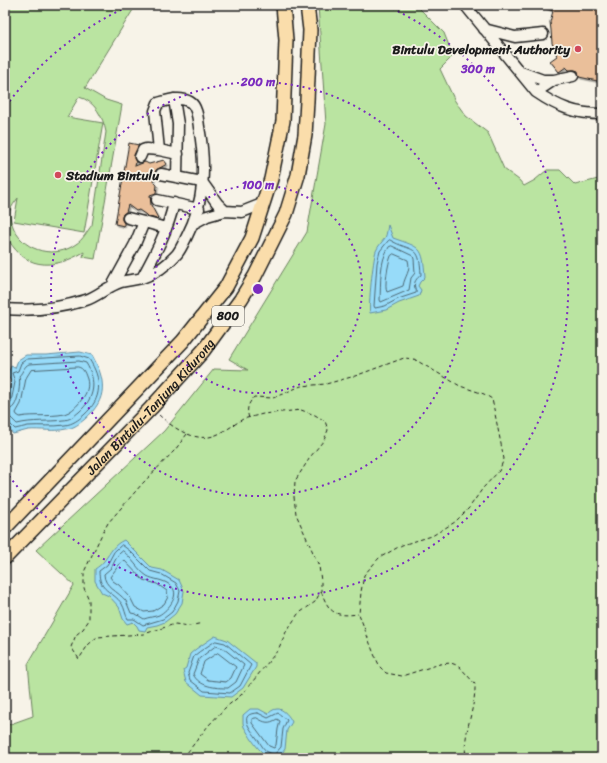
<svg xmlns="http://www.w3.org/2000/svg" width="607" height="763" viewBox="0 0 607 763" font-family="Sriracha,sans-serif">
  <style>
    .green { fill: #bae4a1; stroke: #6b805e; fill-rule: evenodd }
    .water { fill: #97dbf9; stroke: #668fa1 }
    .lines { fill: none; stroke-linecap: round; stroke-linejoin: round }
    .shore { stroke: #4d6874; stroke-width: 1 }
    .building { fill: #eabf9a; stroke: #1c1c1c; filter: url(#shadow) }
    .minor-casing { stroke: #1c1c1c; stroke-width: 13 }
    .major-casing { stroke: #1c1c1c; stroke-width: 16 }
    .path { stroke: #1c1c1c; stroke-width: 1; stroke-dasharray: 4 3; stroke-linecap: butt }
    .minor { stroke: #f7f3e8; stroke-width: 10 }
    .major { stroke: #faddab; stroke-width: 13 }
    .ring { fill: none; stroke: #7b2cbf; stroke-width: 2; stroke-dasharray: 2 4 }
    .poi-dot { fill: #d1495b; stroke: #f7f3e8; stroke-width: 1.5 }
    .labels { text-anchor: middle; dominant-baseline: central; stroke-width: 3.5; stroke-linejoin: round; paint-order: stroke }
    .shield { fill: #f7f3e8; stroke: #5e5c59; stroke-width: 1 }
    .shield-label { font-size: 12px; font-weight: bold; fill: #1c1c1c }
    .poi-label { font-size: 13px; font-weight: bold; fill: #1c1c1c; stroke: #f7f3e8; text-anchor: end }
    .street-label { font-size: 13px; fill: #1c1c1c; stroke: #f7f3e8 }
    .centre { fill: #7b2cbf; stroke: #f7f3e8; stroke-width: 2 }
    .ring-label { font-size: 12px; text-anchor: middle; font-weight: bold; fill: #7b2cbf; stroke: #f7f3e8; stroke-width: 3.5; stroke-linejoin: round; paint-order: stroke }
  </style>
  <defs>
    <filter id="shadow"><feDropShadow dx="1.5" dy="2" stdDeviation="0" flood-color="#0004"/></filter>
  </defs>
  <rect width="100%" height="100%" fill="#f7f3e8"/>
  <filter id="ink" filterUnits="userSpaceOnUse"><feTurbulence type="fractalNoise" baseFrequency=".025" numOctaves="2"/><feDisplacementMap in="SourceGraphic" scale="8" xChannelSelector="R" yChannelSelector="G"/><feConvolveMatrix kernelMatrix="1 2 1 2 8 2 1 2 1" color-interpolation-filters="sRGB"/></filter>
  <g filter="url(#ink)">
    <!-- green -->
    <path class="green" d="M5 5H136L85 88 106 100 122 105 95 259 83 257 84 252C52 271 22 270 5 233ZM79 97C95 101 103 117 106 132L92 225C87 231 83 240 76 244 56 259 25 252 14 229 12 224 9 217 10 211 11 207 15 202 18 198L14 221 84 233 103 123 67 117Z
      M318 5H416L444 33 453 56 440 69 455 101 466 116 488 133 504 169 519 180 524 186 535 180 547 170H560L575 185 602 178V758H5V726L33 716 28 664 74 585 36 550 164 431 214 369 248 370 229 359 307 232 326 124Z"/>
    <!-- water -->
    <path class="water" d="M388 225 393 238C421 248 423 246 425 277L420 282 418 286 421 290 419 296 399 303 386 310 370 313C368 307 373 259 376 251 378 246 382 242 385 238 387 234 387 229 388 225Z
      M80 352 92 355C106 380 108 399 85 419 79 424 74 428 66 429 54 432 41 429 28 430 23 431 18 433 13 434L5 424V409L11 381 7 375 11 366 15 368 18 360 26 355H46Z
      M124 540 152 568 162 570 179 580 184 591 182 603 175 614 165 622 157 625 147 627 145 631 139 630 137 626 133 622 127 624 123 619 119 607 109 596 102 593 95 581V569C98 567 102 564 104 561 111 552 113 545 124 540Z
      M215 636 227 640 256 663V667L243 688 231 697 202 695 186 682 183 670 186 668 190 654 196 649Z
      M250 709H259L268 714C270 712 273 709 277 709 283 708 290 717 292 722L287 730 285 749 280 756C263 763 252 739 244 727L243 723V715Z"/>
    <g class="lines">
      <!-- shore -->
      <path class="shore" d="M390 240C412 253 420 243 421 275 417 278 413 282 415 288 416 293 417 288 416 293L398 299 385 306 375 308 374 306 377 263 380 251 388 241Z
        M392 246 413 256 414 259 415 273 411 278 409 290 381 302 380 300C381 282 379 262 389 247Z
        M394 254 408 260C411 272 405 275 403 286L387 292C384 287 388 263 391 256Z
        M78 367C84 368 85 374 87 379 89 386 87 393 82 399 79 404 74 409 69 412 59 418 33 414 20 417L17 415 16 413 21 404 26 378 31 370Z
        M5 405 9 404 11 402 15 382 12 373 18 371 21 363 27 359 80 356 89 359C102 379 103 398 84 415 78 420 73 424 65 425 53 427 40 425 28 426 24 427 19 428 15 429L9 423 5 422
        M5 410C9 410 12 409 14 406 18 401 21 383 19 376 23 372 24 366 29 364L79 361 86 363C97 381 95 398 79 412 74 416 70 420 63 420 48 422 33 420 17 424L11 418 5 417
        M122 545 130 551 150 571 161 574 176 583 180 591 178 601 172 612 163 619 143 625 134 619H128C125 614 125 609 122 604 112 590 99 592 99 571L107 565 114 552Z
        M123 551C132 558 138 570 147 576 154 580 162 579 170 585 182 594 168 610 159 615 154 617 149 617 144 619L136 614 131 613C129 609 128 605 126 601 118 591 104 587 104 574L111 568 118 555Z
        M124 560 143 580 157 584 167 591 168 597 164 604 153 611 144 612 135 607 130 597 119 585 113 581 110 577 122 561Z
        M216 641 225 643 251 665 240 686 230 693 204 691 190 680 188 673 194 656 199 652Z
        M216 646 223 648 244 665 236 682 228 688C216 688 199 687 193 674L199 659Z
        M218 653 236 667 231 678 226 682 208 680 200 674 204 662Z
        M258 713 268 718 278 713 287 720 283 729 281 747 274 755C272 754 268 752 266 751 262 747 259 741 256 737 250 729 237 713 258 713Z
        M257 718C265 723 269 724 277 719L280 721 278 729 276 745 274 748 269 746 252 723V719Z"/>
    </g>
    <!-- building -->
    <path class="building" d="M539 5H602V82L579 77 578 71 575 70H569L566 67 559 72 550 61 557 56 552 43 551 30 550 22 553 11Z
      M129 143 139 145 134 155V158L136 162 135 166 145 162 149 164 164 160 167 164 156 170 153 181 157 185 156 193 150 195 151 205 158 218 157 219 149 217 139 210 136 211 128 205 126 212 123 214 122 217V220L124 223V226L115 224Z"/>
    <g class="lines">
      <defs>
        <path id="minor" d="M465 5 536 92C558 107 575 114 602 114
          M484 29 515 37 543 34
          M521 72 543 80H554
          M539 90 554 80 573 76
          M174 99 178 124 177 177
          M140 157 143 150 146 149 159 150
          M161 174 202 182 217 203 225 211
          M157 200 199 209
          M128 218 144 222
          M194 223 207 216 225 211 242 212 262 204
          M142 278C155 254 168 230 174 203
          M112 286 135 244 144 222 166 228
          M5 309C31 311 61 308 86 300 98 296 108 286 121 282 128 280 135 280 142 278 155 274 168 264 177 254 181 249 184 242 187 236 205 201 206 165 199 127 198 119 197 106 190 102 180 96 169 100 158 103L155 111 159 150 178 154"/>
        <g id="major">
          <path d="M5 528 183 341 226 287 252 238 271 179 283 121 286 40 283 5"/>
          <path id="s1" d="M5 558 151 408 203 351 241 299 255 276 286 214 298 175 305 135 307 101 310 30 307 5"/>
        </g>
      </defs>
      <!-- minor casing -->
      <use href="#minor" class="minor-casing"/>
      <!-- major casing -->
      <use href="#major" class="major-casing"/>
      <!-- path -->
      <path class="path" d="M159 415C172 427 191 440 209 437 221 435 233 425 243 419L263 414 301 410 315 415 325 421 328 430 324 440 311 456 295 481 294 497 296 514 319 566 321 581V591L315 602 298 614 286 632 278 650 253 681 241 695 225 708 208 726 183 758
        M249 418C246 409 248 404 254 397L273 398 301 386 326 384 355 376 404 358 414 359 460 386 484 394 492 399 504 459 499 471 483 488 469 508 455 522 432 536 402 545 379 558 364 575 361 592 359 614 374 654 380 667 386 673 402 676 440 664 451 663 459 666 475 684C476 709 462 733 466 758
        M187 434 175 450 142 484 108 523 101 536 84 572V588L89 600V620L83 629 76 635 71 647 79 659 88 645 97 637 144 634 175 624 189 626 203 623
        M321 591C329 613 335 617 358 614"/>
      <!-- minor -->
      <use href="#minor" class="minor"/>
      <!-- major -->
      <use href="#major" class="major"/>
    </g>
  </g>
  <!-- distance rings -->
  <g class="ring">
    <circle cx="258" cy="289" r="104"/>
    <circle cx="258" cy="289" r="207"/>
    <path d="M6 106A311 311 0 0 1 129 6M387 6A311 311 0 1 1 6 472"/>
  </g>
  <!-- markers -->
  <g class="poi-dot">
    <circle cx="578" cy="49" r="4"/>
    <circle cx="58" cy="175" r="4"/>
  </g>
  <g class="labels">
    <!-- shield labels -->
    <rect class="shield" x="212" y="306" width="32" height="20" rx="3"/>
    <g class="shield-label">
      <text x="228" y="316">800</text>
    </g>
    <!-- poi labels -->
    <g class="poi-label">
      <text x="570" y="49">Bintulu Development Authority</text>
      <text x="66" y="175" text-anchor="start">Stadium Bintulu</text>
    </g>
    <!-- street labels -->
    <g class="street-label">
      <text stroke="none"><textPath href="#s1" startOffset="210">Jalan Bintulu-Tanjung Kidurong</textPath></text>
    </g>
  </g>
  <circle cx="258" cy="289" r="6" class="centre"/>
  <g class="ring-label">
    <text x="478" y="73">300 m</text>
    <text x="258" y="86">200 m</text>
    <text x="258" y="189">100 m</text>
  </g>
  <!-- margin -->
  <rect width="607" height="763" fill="none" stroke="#f7f3e8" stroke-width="20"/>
  <rect x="10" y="10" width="587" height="743" fill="none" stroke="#1c1c1c" stroke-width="1.5" filter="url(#ink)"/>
</svg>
